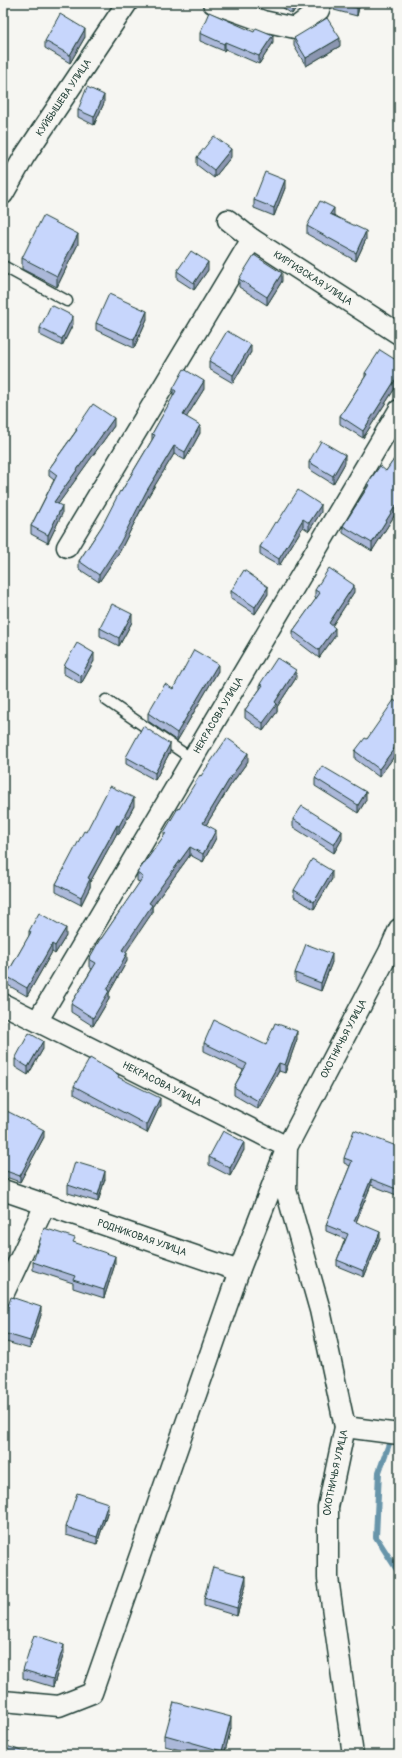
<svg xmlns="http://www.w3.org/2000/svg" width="402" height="1758" viewBox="0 0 402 1758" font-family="Pangolin,sans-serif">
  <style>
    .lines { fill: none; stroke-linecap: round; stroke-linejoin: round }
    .stream { stroke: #6895aa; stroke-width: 6 }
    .lane-casing { stroke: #1f3d34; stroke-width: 13 }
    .street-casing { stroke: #1f3d34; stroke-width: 23 }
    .lane { stroke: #f6f6f2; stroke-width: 10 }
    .street { stroke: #f6f6f2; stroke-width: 20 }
    .wall { fill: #abb8d9; stroke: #1f3d34 }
    .shaded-wall { fill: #8b96b0; stroke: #1f3d34 }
    .building { fill: #c7d6fc; stroke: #1f3d34 }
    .labels { text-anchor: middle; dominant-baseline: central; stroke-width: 3; stroke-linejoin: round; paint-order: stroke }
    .street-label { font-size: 10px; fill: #1f3d34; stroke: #f6f6f2 }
  </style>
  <rect width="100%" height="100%" fill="#f6f6f2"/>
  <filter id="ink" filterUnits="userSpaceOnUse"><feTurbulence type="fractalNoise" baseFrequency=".025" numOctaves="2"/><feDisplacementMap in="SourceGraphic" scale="8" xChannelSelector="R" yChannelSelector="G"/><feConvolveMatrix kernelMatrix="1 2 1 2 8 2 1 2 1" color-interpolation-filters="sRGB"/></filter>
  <g filter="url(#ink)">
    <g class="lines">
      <!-- stream -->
      <path class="stream" d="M399 1416 379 1472 376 1537 399 1573"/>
      <defs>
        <path id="lane" d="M3 266 67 301
          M106 700 192 759"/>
        <g id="street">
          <path d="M213 3 263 21 295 28 319 10 321 3"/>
          <path id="s1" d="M3 194 24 157 127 3"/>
          <path id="s2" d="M228 220 252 239 399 334"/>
          <path d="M67 547 252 239"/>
          <path id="s3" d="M3 1004 287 1147 239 1271 92 1693 59 1706 3 1701"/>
          <path id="s4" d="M38 1020 399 410"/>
          <path id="s5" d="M3 1190 239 1271"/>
          <path d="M3 1295 45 1205"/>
          <path d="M345 1427 399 1434"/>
          <path id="s6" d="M353 1755 328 1578V1507L345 1427 320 1310 286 1190 287 1147 389 952 399 929"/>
        </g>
      </defs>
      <!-- lane casing -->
      <use href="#lane" class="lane-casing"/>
      <!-- street casing -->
      <use href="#street" class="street-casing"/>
      <!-- lane -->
      <use href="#lane" class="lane"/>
      <!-- street -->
      <use href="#street" class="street"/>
    </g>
    <!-- wall -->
    <path class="wall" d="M276 3H299L292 14Z
      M334 3H360L357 16 334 10Z
      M200 33 273 43 259 64 225 49 224 51 200 41Z
      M85 37 70 63 45 48V41Z
      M294 38 340 46 306 66 294 46Z
      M399 82V93H398V85Z
      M104 103 94 125 78 117V110Z
      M197 157H231L214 178 197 165Z
      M285 188 274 216 254 208V200Z
      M334 215 366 239 356 261 307 234V226Z
      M78 244 57 287 22 269V258Z
      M208 270 194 290 177 279V271Z
      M239 279 282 281 267 305 239 287Z
      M147 319 134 348 96 330V323Z
      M73 324 62 346 40 335V328Z
      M251 352 233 383 209 369V361Z
      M399 362V382L363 438 340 424V416L365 377V373Z
      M173 389H204L186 417 200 433 185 460 174 454 146 500 120 551 99 582 79 569V561L102 526 121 492 152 440V434L173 397Z
      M114 426 58 504 62 514 48 543 31 534V526L54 480 49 476V469L76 431V429Z
      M399 452 398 514 396 513 372 551 343 533V526L367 488V484L386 471Z
      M309 462 345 463 333 484 309 469Z
      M321 512 309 531 303 527 279 566 260 555V547L277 523Z
      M315 590 354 592 332 626 335 636 319 658 293 638V631L316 599 315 598Z
      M231 591 268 594 255 614 231 598Z
      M132 622 119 646 100 636V628Z
      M94 661 81 684 64 674V666Z
      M218 671 177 741 148 721V713L173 689Z
      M296 678 277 707V712L263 731 245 718V710L260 689V684Z
      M399 704V750L379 777 355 759V751L367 739Z
      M170 752 155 780 126 764V757Z
      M248 761 230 786 206 825 216 838 203 862 190 855 152 907V913L125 952 127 961 109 993V999L93 1026 71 1012V1004L92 969 89 967V959L101 939 140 882 137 881V873L164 836V832L201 776Z
      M315 778 366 800 358 813 315 786Z
      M134 806 119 834 117 833 90 882V887L81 905 56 892V884L86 832Z
      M293 819 342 839 334 853 293 827Z
      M332 879 314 909 294 897V890Z
      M29 931 66 936 55 954 52 952 27 996 6 984V976L29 936Z
      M332 962 321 991 295 981V973Z
      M297 1039 285 1073 279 1071 258 1109 234 1095V1087L243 1070 204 1051V1043L266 1045Z
      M43 1049 28 1075 15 1067V1059Z
      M119 1078 160 1105 147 1133 74 1094V1086Z
      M3 1110 44 1137 20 1182 3 1176Z
      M399 1147V1196L371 1185 356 1222 380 1238 364 1277 337 1266V1260L345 1239 326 1231V1225L350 1166 344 1163V1158Z
      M244 1150 230 1176 209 1165V1157Z
      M105 1179 98 1202 68 1193V1185Z
      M75 1243 115 1264 104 1298 73 1288V1283L33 1270V1262Z
      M41 1315 30 1349 3 1341V1321Z
      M108 1510 97 1544 66 1535V1527Z
      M246 1584 237 1616 204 1606V1598Z
      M64 1653 53 1687 23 1678V1670Z
      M231 1728 224 1755H198L165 1746V1735Z"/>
    <!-- shaded-wall -->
    <path class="shaded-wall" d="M294 3H299L292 14V6Z
      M358 3H360L357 16V8Z
      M85 29V37L70 63V55Z
      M273 35V43L259 64V56Z
      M340 38V46L306 66V58Z
      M225 42V49L224 51V44Z
      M104 95V103L94 125V117Z
      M231 149V157L214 178V170Z
      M285 180V188L274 216V208Z
      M334 208V216L330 214Z
      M366 231V239L356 261V253Z
      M78 234V244L57 287V276Z
      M208 262V270L194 290V283Z
      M282 273V281L267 305V297Z
      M147 311V319L134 348V340Z
      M73 316V324L62 346V339Z
      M251 345V352L233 383V375Z
      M399 374V382L363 438V431Z
      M204 381V389L183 423V415Z
      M114 418V426L54 510V502Z
      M200 425V433L185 460V452Z
      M174 446V454L146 500 120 551 99 582V575L146 492Z
      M345 455V463L333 484V476Z
      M321 505V512L309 531V523Z
      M396 505V513L372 551V543Z
      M399 505V513L398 514V506Z
      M62 506V514L48 543V535Z
      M303 519V527L279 566V559Z
      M354 585V592L329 631V623Z
      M268 587V594L255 614V607Z
      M132 614V622L119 646V638Z
      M335 628V636L319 658V650Z
      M94 653V661L81 684V676Z
      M218 664V671L177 741V733Z
      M296 670V678L277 707V712L263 731V723L275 702Z
      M399 742V750L379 777V769Z
      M170 744V752L155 780V773Z
      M248 753V761L230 786 203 830V823L230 778Z
      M366 792V800L358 813V805Z
      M134 798V806L119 834V826Z
      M117 825V833L90 882V887L81 905V897L88 878Z
      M216 830V838L203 862V854Z
      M342 831V839L334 853V845Z
      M190 847V855L152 907V913L122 958V950L149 903Z
      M332 871V879L314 909V902Z
      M66 928V936L55 954V946Z
      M52 944V952L27 996V988Z
      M127 953V961L109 993V999L93 1026V1018L107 990Z
      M332 954V962L321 991V983Z
      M297 1031V1039L285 1073V1065Z
      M43 1041V1049L28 1075V1067Z
      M279 1063V1071L258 1109V1101Z
      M160 1098V1105L147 1133V1125Z
      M44 1130V1137L20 1182V1176Z
      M244 1142V1150L230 1176V1168Z
      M105 1171V1179L98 1202V1195Z
      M371 1179V1185L354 1227V1221Z
      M380 1232V1238L364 1277V1271Z
      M115 1256V1264L104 1298V1290Z
      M41 1307V1315L30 1349V1341Z
      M108 1503V1510L97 1544V1537Z
      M246 1576V1584L237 1616V1608Z
      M64 1645V1653L53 1687V1679Z
      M231 1717V1728L224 1755H222V1751Z
      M4 1724V1732L3 1736V1728Z"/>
    <!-- building -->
    <path class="building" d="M288 3H294L292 6Z
      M335 3H358L357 8Z
      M209 12 254 32 256 28 273 35 259 56 225 42 224 44 200 33Z
      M60 14 85 29 70 55 45 41Z
      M327 18 340 38 306 58 294 38Z
      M87 87 104 95 94 117 78 110Z
      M214 136 231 149 214 170 197 157Z
      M265 172 285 180 274 208 254 200Z
      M320 201 334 208 330 214 366 231 356 253 307 226Z
      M43 216 78 234 57 276 22 258Z
      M191 251 208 262 194 283 177 271Z
      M254 255 282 273 267 297 239 279Z
      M109 294 147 311 134 340 96 323Z
      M51 305 73 316 62 339 40 328Z
      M227 331 251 345 233 375 209 361Z
      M380 350 399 362V374L363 431 340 416 367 374 365 373Z
      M184 369 204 381 183 415 200 425 185 452 174 446 146 492 120 543 99 575 79 561 102 526 120 491 121 492 155 435 152 434 176 391 173 389Z
      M93 404 114 418 54 502 62 506 48 535 31 526 57 475 49 469 77 430 76 429Z
      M321 441 345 455 333 476 309 462Z
      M399 452V505L398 506 396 505 372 543 343 526 369 485 367 484 380 466 386 471Z
      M298 490 321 505 309 523 303 519 279 559 260 547 275 522 277 523Z
      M329 568 354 585 329 623 335 628 319 650 293 631 320 593 315 590Z
      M244 570 268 587 255 607 231 591Z
      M112 604 132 614 119 638 100 628Z
      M77 643 94 653 81 676 64 666Z
      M194 650 218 664 177 733 148 713 165 684 173 689Z
      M277 658 296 670 275 702 277 704 263 723 245 710 263 685 260 684Z
      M394 700 399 704V742L379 769 355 751 365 738 367 739Z
      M143 726 170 744 155 773 126 757Z
      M227 738 248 753 230 778 203 823 216 830 203 854 190 847 149 903 152 905 122 950 127 953 107 990 109 991 93 1018 71 1004 96 963 89 959 100 939H101L143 877 137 873 166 833 164 832 178 808 179 809 200 775 201 776Z
      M322 766 366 792 358 805 315 778Z
      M110 786 134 798 119 826 117 825 88 878 90 879 81 897 56 884 84 831 86 832Z
      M302 806 342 831 334 845 293 819Z
      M312 859 332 871 314 902 294 890Z
      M39 913 66 928 55 946 52 944 27 988 6 976 31 932 29 931Z
      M306 944 332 954 321 983 295 973Z
      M214 1020 266 1045 275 1023 297 1031 285 1065 279 1063 258 1101 234 1087 247 1064 204 1043Z
      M29 1033 43 1041 28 1067 15 1059Z
      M90 1058 119 1075 118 1077 160 1098 147 1125 74 1086Z
      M3 1109 44 1130 20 1176 3 1170Z
      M354 1130 399 1147V1190L371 1179 354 1221 380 1232 364 1271 337 1260 348 1234 326 1225 352 1161 344 1158Z
      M223 1131 244 1142 230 1168 209 1157Z
      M75 1162 105 1171 98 1195 68 1185Z
      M44 1228 75 1238 73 1242 115 1256 104 1290 73 1280 75 1276 33 1262Z
      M11 1297 41 1307 30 1341 3 1333V1321Z
      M77 1493 108 1503 97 1537 66 1527Z
      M213 1567 246 1576 237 1608 204 1598Z
      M34 1635 64 1645 53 1679 23 1670Z
      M174 1702 231 1717 222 1751 165 1735Z
      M3 1745 35 1755H3Z"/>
  </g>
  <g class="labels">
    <!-- street labels -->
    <g class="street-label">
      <text stroke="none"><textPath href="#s1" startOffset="114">КУЙБЫШЕВА УЛИЦА</textPath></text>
      <text stroke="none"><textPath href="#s2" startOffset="103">КИРГИЗСКАЯ УЛИЦА</textPath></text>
      <text stroke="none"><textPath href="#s4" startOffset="354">НЕКРАСОВА УЛИЦА</textPath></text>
      <text stroke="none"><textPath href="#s6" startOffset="741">ОХОТНИЧЬЯ УЛИЦА</textPath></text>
      <text stroke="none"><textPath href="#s3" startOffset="178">НЕКРАСОВА УЛИЦА</textPath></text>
      <text stroke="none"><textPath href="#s5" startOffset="147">РОДНИКОВАЯ УЛИЦА</textPath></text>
      <text stroke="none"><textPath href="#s6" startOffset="285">ОХОТНИЧЬЯ УЛИЦА</textPath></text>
    </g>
  </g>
  <!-- margin -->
  <rect width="402" height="1758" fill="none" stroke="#f6f6f2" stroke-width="16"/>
  <rect x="8" y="8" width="386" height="1742" fill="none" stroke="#1f3d34" stroke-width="1.5" filter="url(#ink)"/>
</svg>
